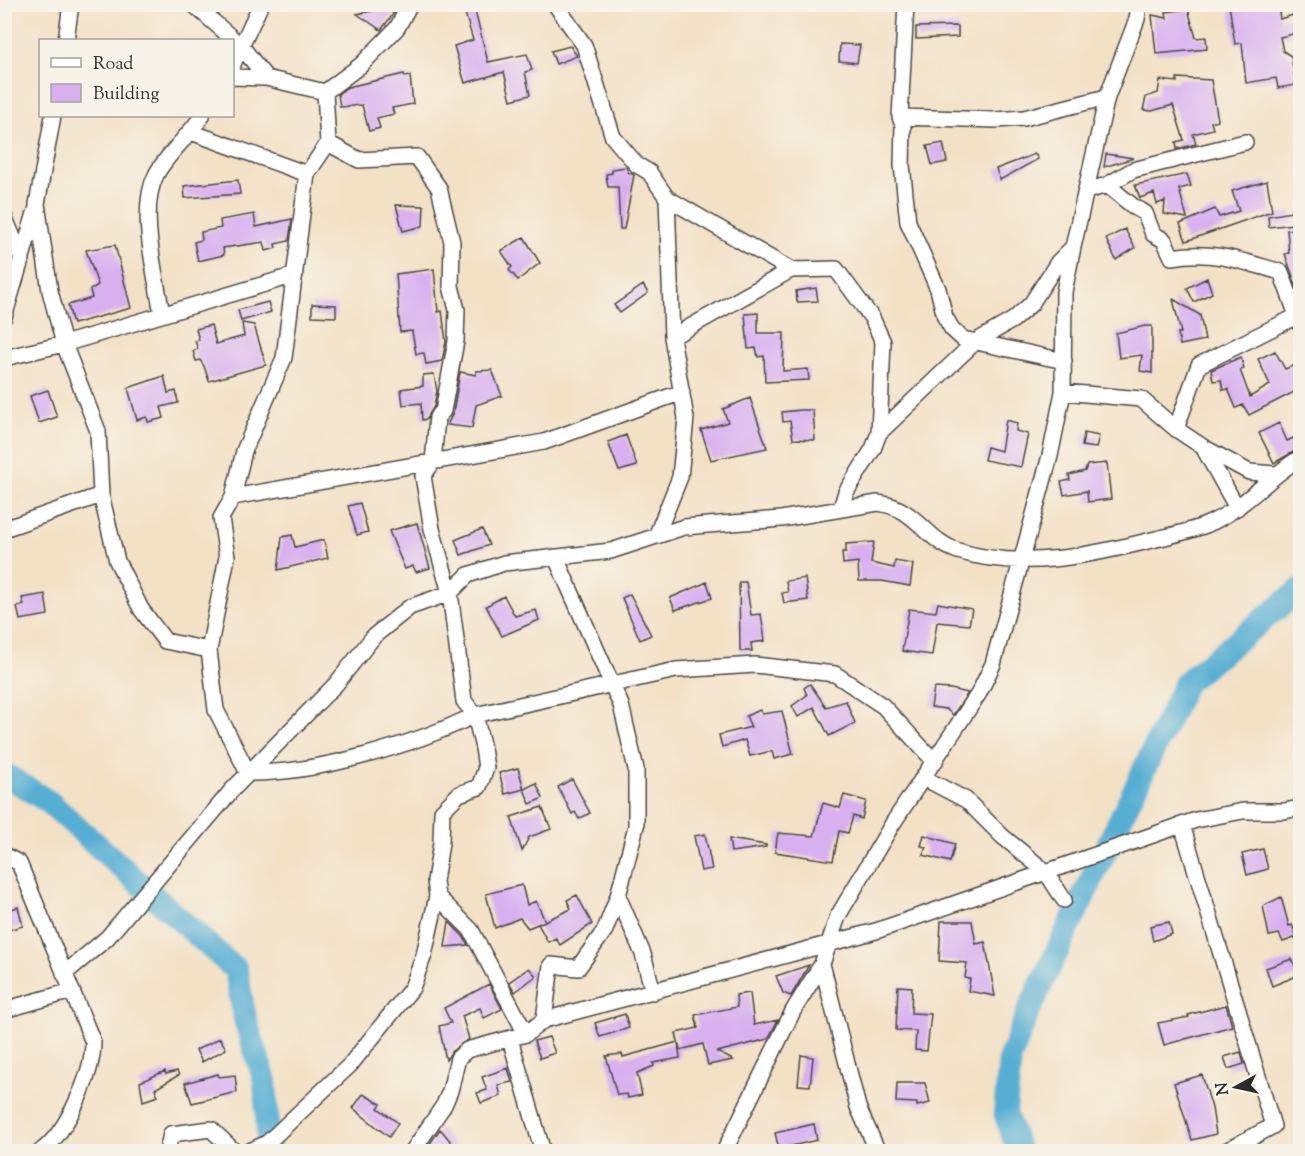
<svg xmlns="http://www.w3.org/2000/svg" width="1305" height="1156" viewBox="0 0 1305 1156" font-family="'Sorts Mill Goudy',serif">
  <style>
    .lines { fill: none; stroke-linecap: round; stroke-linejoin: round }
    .river { stroke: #56afd3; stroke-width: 24 }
    .building { fill: #d8b0f0 }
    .minor-casing { stroke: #494642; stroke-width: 18 }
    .minor { stroke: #fff; stroke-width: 15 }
  </style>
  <rect width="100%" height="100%" fill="#f7f3e8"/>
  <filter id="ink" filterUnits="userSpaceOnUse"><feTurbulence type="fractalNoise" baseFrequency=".0167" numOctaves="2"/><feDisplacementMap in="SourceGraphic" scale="12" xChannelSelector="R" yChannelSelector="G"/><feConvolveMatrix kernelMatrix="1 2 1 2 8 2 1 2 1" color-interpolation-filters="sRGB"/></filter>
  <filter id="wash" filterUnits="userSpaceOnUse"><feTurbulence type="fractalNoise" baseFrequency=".008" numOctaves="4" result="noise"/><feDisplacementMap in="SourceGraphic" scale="24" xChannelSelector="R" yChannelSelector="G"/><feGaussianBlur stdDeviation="1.35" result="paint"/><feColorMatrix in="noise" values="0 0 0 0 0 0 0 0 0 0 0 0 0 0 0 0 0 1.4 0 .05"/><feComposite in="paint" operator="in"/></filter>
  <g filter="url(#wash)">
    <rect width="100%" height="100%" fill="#f3e1c6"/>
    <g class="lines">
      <!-- river -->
      <path class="river" d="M4 774 49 802 236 970 245 1019 265 1081 269 1152
        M1019 1152 1005 1113 1010 1058 1028 1012 1186 682 1300 590"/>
    </g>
    <g id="blocks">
      <!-- building -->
      <path class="building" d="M1229 4H1278L1280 19 1293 15 1297 33 1280 37 1283 51 1291 56 1296 85 1278 88 1276 78 1246 83 1242 43 1235 44Z
        M474 7 488 62 527 54 532 70 525 72 530 95 511 100 504 72 465 83 454 46 473 40 464 10Z
        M382 9 394 13 381 30 357 14Z
        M1188 9 1196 38 1206 37 1207 49 1156 54 1152 15 1167 18 1166 12Z
        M958 26V37L916 39V27Z
        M840 44 860 45 857 63 839 61Z
        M570 46 577 56 556 64 551 51Z
        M404 74 405 77 410 76 413 104 392 108 394 114 377 118 380 128 369 131 362 105 340 107 338 94 348 87Z
        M1177 78 1211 80 1218 120 1211 122 1213 129 1193 134 1196 144 1177 149 1176 142 1184 140 1173 105 1152 111 1143 110 1146 97 1158 93 1160 80 1177 82Z
        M943 143 947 162 932 165 927 146Z
        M1035 154 1038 159 1000 180 996 169Z
        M1106 154 1134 158 1104 167Z
        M626 167 628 172 634 175 624 229H620L618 187H608L606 174 612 173V169Z
        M1187 174 1191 186 1179 189 1187 218 1164 214 1165 201 1157 204 1154 193 1140 198 1135 185Z
        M238 180 240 194 185 198 184 186Z
        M1267 181 1272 211 1186 241 1180 224 1215 209 1219 217 1239 211 1232 191Z
        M396 205 424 206 423 226 403 231Z
        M1291 212 1293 224 1269 227 1268 216Z
        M254 214 256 227 292 219 289 241 275 244 276 248 266 251 264 242 223 248 224 255 198 261 194 242 202 240 201 232 221 228 220 220Z
        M1299 228 1300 236 1299 294 1285 254 1289 253 1287 230Z
        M1125 229 1135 248 1116 260 1106 239Z
        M524 237 540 263 518 280 509 270 512 267 501 251Z
        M115 245 131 308 73 324 68 305 92 298 90 290 98 285 86 250Z
        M434 269 438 312 442 311 446 342 442 361 426 364 424 353 416 354 412 331 400 332 396 274Z
        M1207 278 1212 293 1194 302 1187 288Z
        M643 285 648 293 620 313 614 305Z
        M816 288 818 301 797 302 796 291Z
        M1173 299 1200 315 1205 340 1180 345 1178 333H1181Z
        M268 302 271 312 241 321 238 310Z
        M312 304 336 305V317L312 316Z
        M758 313V333H784L783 371 808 369 809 380 765 382 764 356 758 357 756 348 748 349 745 314Z
        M242 323 254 325 266 365 209 381 204 366 200 360 196 361 193 351 198 349 195 341 199 340 196 329 211 325 216 344 244 336Z
        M1145 326H1152V373L1140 371 1142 355 1119 358 1116 333Z
        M1275 351 1285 369 1300 363V389L1249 415 1243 405 1236 408 1228 389 1223 390 1221 380 1213 381 1211 370 1241 357 1244 369 1240 370 1250 397 1270 385 1258 359Z
        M492 370 502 396 476 405 472 428 447 425 453 413 460 372 476 375V371Z
        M434 374 437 391 434 406 427 419 422 420 421 403 403 405 401 389 423 386V375Z
        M164 376 168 393 176 391 178 403 161 407 164 418 148 422 147 417 137 420 128 388Z
        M48 390 57 417 39 423 30 396Z
        M750 398 767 448 711 460 701 430 728 422 723 409Z
        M801 410H813L815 440 793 439 790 421 783 422 782 412Z
        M1006 420 1017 423 1016 431 1028 434 1021 467 984 460 987 447 1001 451Z
        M1279 423 1287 441 1300 435V448L1274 463 1259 433Z
        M1084 433 1099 436 1096 448 1082 446Z
        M626 435 637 466 619 471 608 442Z
        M1107 463 1111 499 1088 502 1087 491 1064 495 1061 482 1070 480 1069 475 1085 471 1087 465Z
        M360 503 368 532 357 535 348 506Z
        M417 523 430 568 416 572 413 566 405 569 389 531Z
        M482 529 489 545 461 555 455 540Z
        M292 535 295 547 324 540 328 558 278 570 282 537Z
        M874 542 871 563 894 568 895 561 913 564 910 586 882 581H859L858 562 843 564 842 552H846V544Z
        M805 578 808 600 784 603 782 593 788 592 786 581Z
        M707 582 712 598 675 610 670 598Z
        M739 582H746L751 615 761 614 765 641 751 643 752 651H740Z
        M45 594 48 615 20 620 17 607 24 605 22 598Z
        M630 594 651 635 640 640 622 598Z
        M504 596 515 616 536 610 539 620 502 636 486 606Z
        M938 603 972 609 969 625 937 622 932 655 902 651 909 609 936 612Z
        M810 684 826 707 846 701 855 723 829 736 814 707 798 717 792 706 807 695 804 688Z
        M934 688 951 689 968 693 953 715 946 709 931 707Z
        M760 710 762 714 782 711 793 754 774 759 772 751 750 756 745 740 722 747 719 735 751 727 746 716Z
        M518 768 524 789 505 794 499 773Z
        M572 779 590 813 579 819 575 812 572 814 558 787Z
        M536 783 543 798 530 804 524 789Z
        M844 795 866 801 862 819 853 816 848 833 839 831 833 861 775 852 778 833 814 836 823 803 840 808Z
        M542 807 551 829 529 837 522 851 511 817Z
        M705 834 712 869 701 871 694 836Z
        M924 835 955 844 950 862 923 855 926 847 921 846Z
        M729 839 766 845V847L731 852Z
        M1263 849 1268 869 1247 875 1242 854Z
        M522 885 527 905 536 901 545 921 528 928 520 918 495 928 486 894Z
        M577 895 592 924 560 945 556 938 548 942 538 924 571 909 567 900Z
        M1281 897 1289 926 1292 925 1297 937 1283 942 1279 934 1269 936 1263 906Z
        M18 907 23 926 8 930 4 920 10 918 8 910Z
        M941 921H972L976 944 985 942 995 996 968 991 970 979 965 978 967 963 939 961Z
        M449 922 463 936 468 945 445 947Z
        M1169 922 1172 934 1153 941 1150 926Z
        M1292 959 1299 975 1272 986 1266 968Z
        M809 965 791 996 783 993 776 976Z
        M529 968 536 976 515 992 509 982Z
        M489 984 502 1009 484 1018 480 1008 462 1016 469 1039 452 1051 446 1060 439 1026 451 1023 444 1008Z
        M898 986 912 987 911 1013 931 1014 927 1051 915 1050 916 1031 896 1030Z
        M750 993 754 1025 778 1020 768 1039 717 1052 733 1060 708 1065 703 1044 680 1050 676 1033 698 1028 695 1015 737 1007 736 995Z
        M1226 1005 1232 1026 1164 1045 1158 1023 1189 1017 1188 1015Z
        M625 1014 629 1028 600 1037 595 1023Z
        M549 1037 555 1053 540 1058 534 1041Z
        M220 1038 226 1049 202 1062 196 1050Z
        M678 1042 680 1058 653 1063 654 1066 637 1073 642 1095 628 1098 627 1094 617 1095 606 1056 622 1054 623 1057Z
        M1241 1052 1244 1064 1228 1069 1224 1057Z
        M801 1055 813 1057 810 1086 798 1085Z
        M508 1068 512 1082 498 1085 501 1096 481 1103 477 1093 487 1090 482 1077Z
        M165 1071 166 1074 177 1071 179 1075 155 1089 158 1096 143 1101 140 1082Z
        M218 1074 219 1077 235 1075 237 1092 192 1103 185 1083Z
        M1202 1075 1212 1108 1216 1134 1192 1140 1174 1083Z
        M897 1083H925L930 1103 917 1106V1103L896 1102Z
        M363 1094 381 1104 378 1108 398 1123 389 1137 353 1108Z
        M814 1124 817 1140 779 1149 775 1133Z
        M440 1129 443 1132 459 1152H424Z"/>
    </g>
  </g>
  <g filter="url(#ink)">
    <use href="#blocks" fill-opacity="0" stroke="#494642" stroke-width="1.5"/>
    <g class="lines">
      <defs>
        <path id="minor" d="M193 4 242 47 266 78
          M555 4 584 45 613 137 637 165 649 172 667 198 791 270 836 269 872 318 883 342 879 433 873 449 846 492 841 508
          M906 4 900 117 903 125 902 165 908 222 938 289 945 317 952 329 963 339 1064 361
          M66 40 71 4
          M232 66 261 4
          M232 77 266 78 325 92
          M53 116 37 204 50 291 64 344 98 431 101 495 117 561 141 609 165 641 209 650 216 710 248 773C316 774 414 745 475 715L676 670 755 665 835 674 883 706 935 762
          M900 117 996 120 1024 118 1107 97
          M191 132 307 174
          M1107 185 1133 170 1245 142
          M1086 191 1107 185 1134 207 1145 213 1153 234 1164 240 1172 257C1214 250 1241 261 1281 272L1300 324
          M4 216 22 259
          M162 314C156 276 138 210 156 175 165 156 190 135 202 116
          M4 317 36 210
          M672 337 791 270
          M4 358 64 344 295 275
          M1063 392 1141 399 1176 429 1203 447 1249 472 1275 474
          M1176 429 1199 365 1297 316
          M879 433 975 342 1013 320 1031 304 1058 262 1073 247
          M1203 447 1237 508
          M233 497 544 442 682 392
          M4 529 101 495
          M657 534 680 477 686 418 672 337 667 198
          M209 650 227 557 221 518 233 497 244 451 284 358 307 174 328 143 325 92 361 65 397 28 410 4
          M924 778 966 800 1002 836 1046 872 1064 900
          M1182 825 1273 1126 1224 1152
          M4 855 19 863 93 1042C93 1074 67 1133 40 1152
          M437 896 471 930 526 1034
          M618 896 643 954 653 992
          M822 964 858 1107 878 1152
          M64 974 107 938 232 790 336 684 374 636 410 607 450 593 468 575 504 563 611 551 684 527 781 519 878 503C918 508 924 540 958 551 1022 571 1093 555 1156 539 1173 535 1192 531 1208 524 1244 509 1268 477 1300 458
          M4 1010 72 991
          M544 1020 551 965 578 968 605 930 618 896 636 826V769L621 705 556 558
          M510 1039 543 1152
          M167 1152 171 1134 211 1129 235 1152
          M248 1152 267 1143 350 1065 412 988 424 955 437 896 435 881 441 843 442 811 459 794 479 787 486 768 483 748 475 715 464 701 450 593 432 529 423 476 433 462 437 417 443 411 456 341 457 310 451 286 452 242 439 188 417 157 359 160 328 143
          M412 1152 444 1105 450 1091 458 1058 467 1050 526 1034 544 1020 876 931 1196 820 1243 811H1284L1300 808
          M724 1152 793 1011 822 964 838 916 893 823 979 693 993 664 1050 456 1063 392 1064 292 1073 247 1107 97 1137 19 1139 4"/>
      </defs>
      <!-- minor casing -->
      <use href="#minor" class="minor-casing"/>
      <!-- minor -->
      <use href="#minor" class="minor"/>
    </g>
  </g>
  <!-- margin -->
  <rect width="1305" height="1156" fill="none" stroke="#f7f3e8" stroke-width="24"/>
  <!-- legend -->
  <rect x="39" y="39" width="195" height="78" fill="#f7f3e8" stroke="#a5a39c" stroke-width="1.5"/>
  <rect x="51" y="58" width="30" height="9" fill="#ffffff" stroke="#a5a39c" stroke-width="1.5"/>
  <text x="93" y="69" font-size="18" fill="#2b2b2b">Road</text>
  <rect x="51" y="84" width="30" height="18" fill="#d8b0f0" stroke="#a5a39c" stroke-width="1.5"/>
  <text x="93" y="99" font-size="18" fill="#2b2b2b">Building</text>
  <!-- north arrow -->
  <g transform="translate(1236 1087) rotate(262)" stroke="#f7f3e8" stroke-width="4.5" paint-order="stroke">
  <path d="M0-4.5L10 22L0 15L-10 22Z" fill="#2b2b2b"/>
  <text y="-9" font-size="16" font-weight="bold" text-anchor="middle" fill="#2b2b2b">N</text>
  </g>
</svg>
